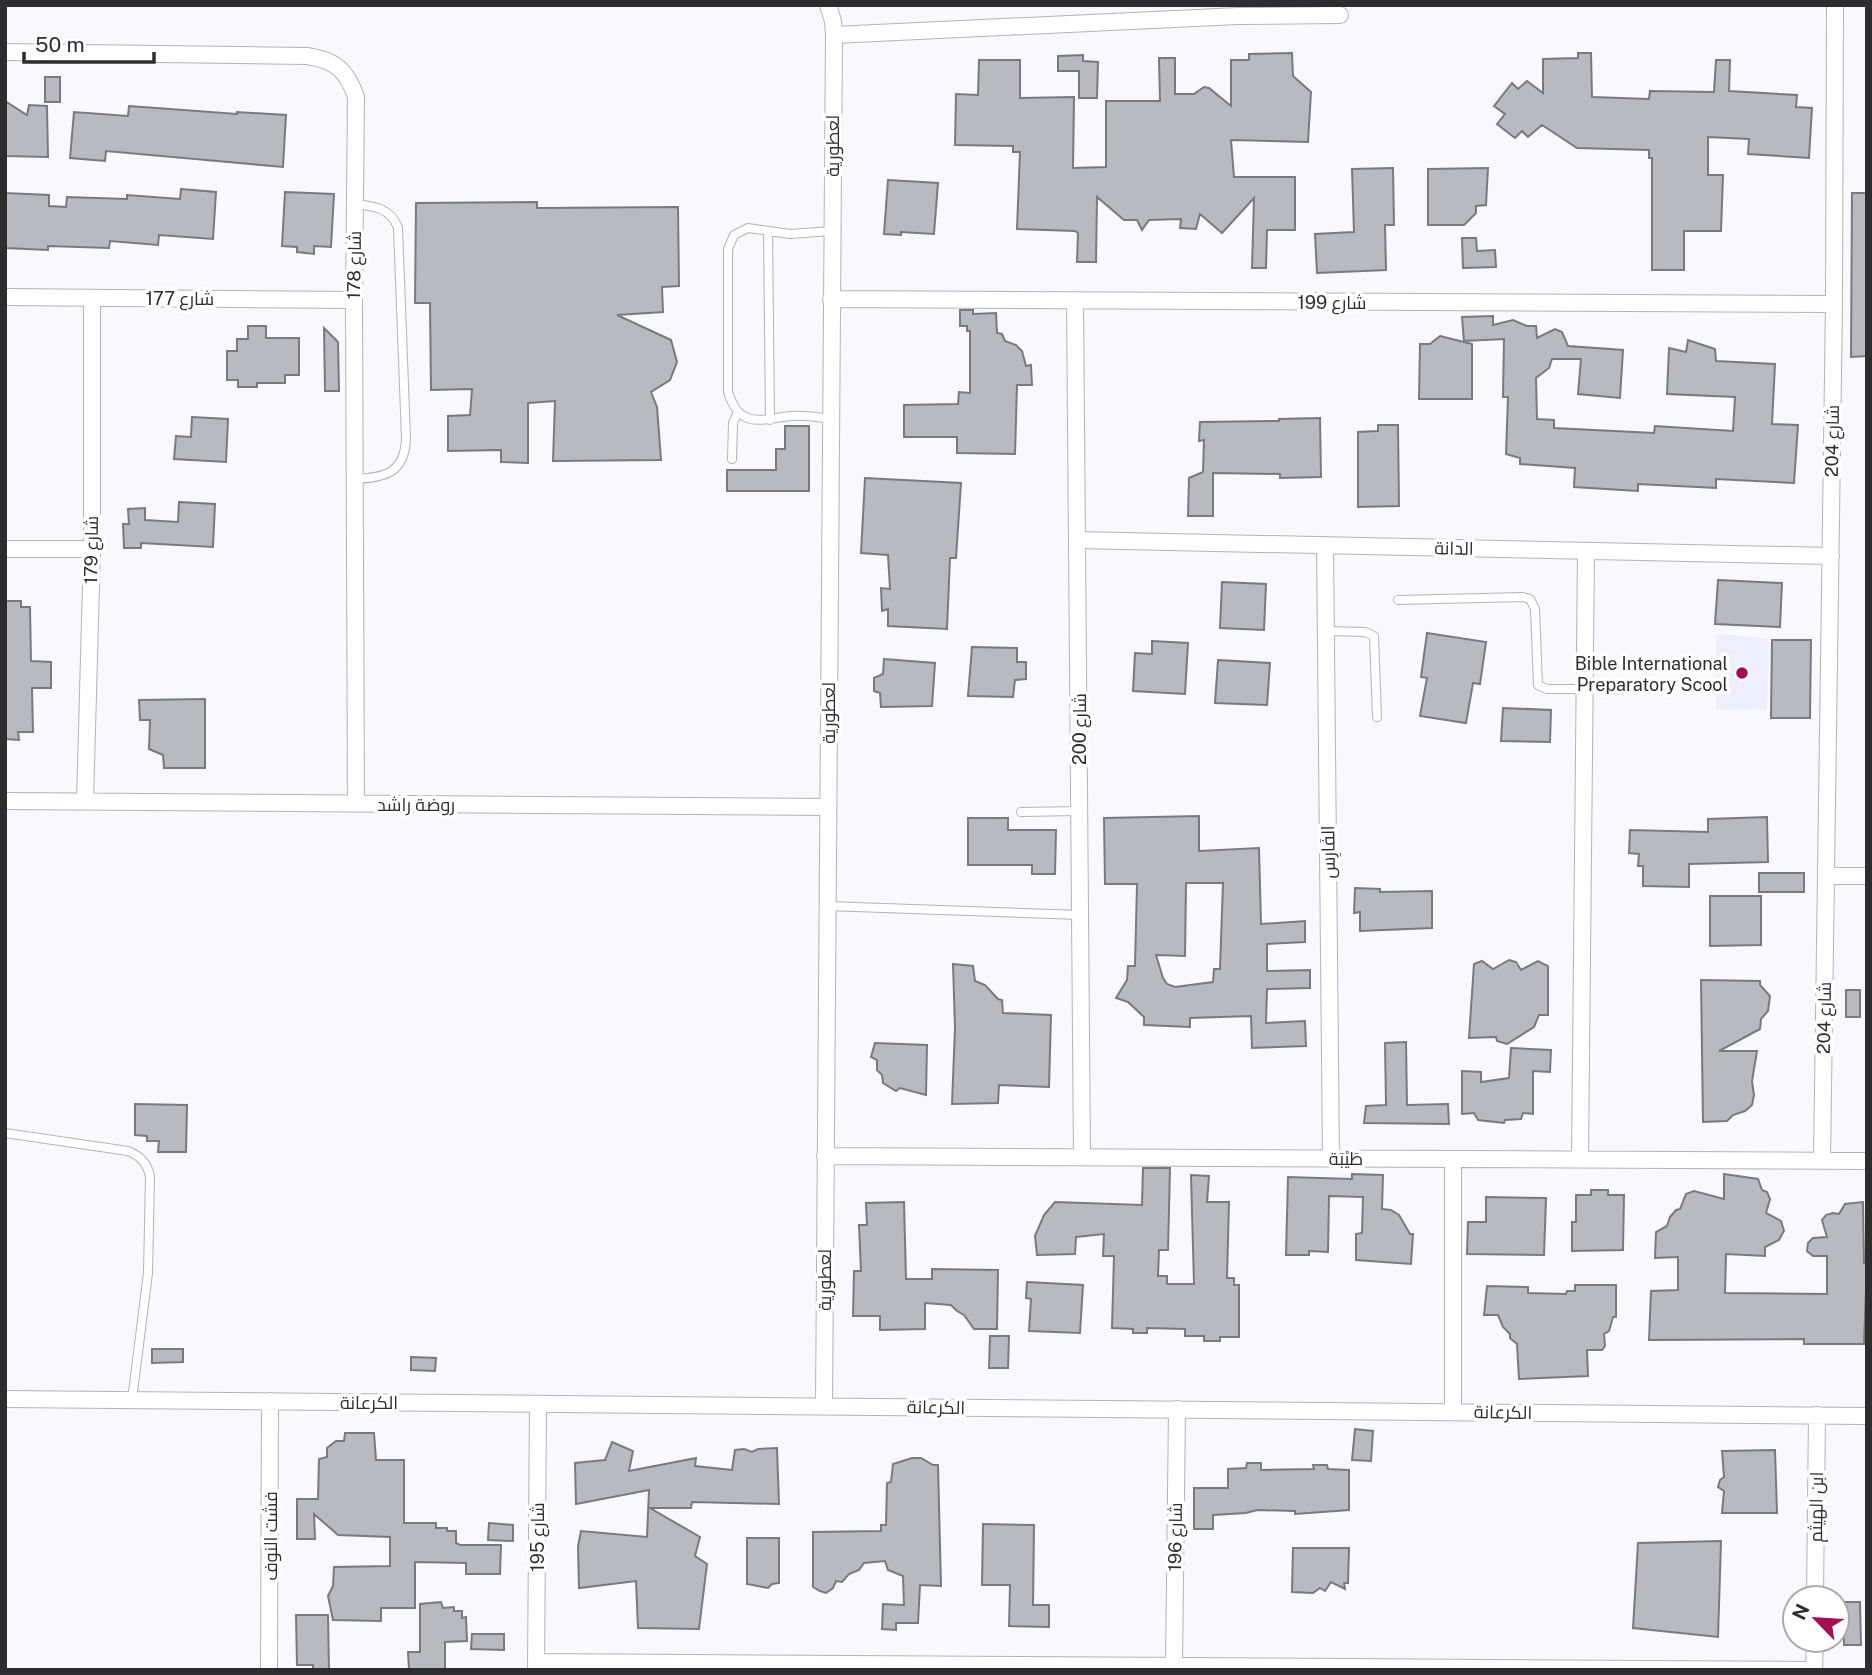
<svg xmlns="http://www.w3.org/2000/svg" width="1872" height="1675" viewBox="0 0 1872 1675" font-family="'Public Sans',Cairo,sans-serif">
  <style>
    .built { fill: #efeefd }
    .building { fill: #b9b9c0; stroke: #7a7980; stroke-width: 2; fill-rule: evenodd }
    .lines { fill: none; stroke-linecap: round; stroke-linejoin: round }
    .lane-casing { stroke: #b3b3ba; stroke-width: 10 }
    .street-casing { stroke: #b3b3ba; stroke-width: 18 }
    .lane { stroke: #fff; stroke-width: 8 }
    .street { stroke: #fff; stroke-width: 16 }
    .poi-dot { fill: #a20f52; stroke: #fff; stroke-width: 2.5 }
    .labels { text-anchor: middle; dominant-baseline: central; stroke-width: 7; stroke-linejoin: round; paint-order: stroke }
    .street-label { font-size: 18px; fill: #2d2d2f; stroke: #fff }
    .poi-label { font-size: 18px; fill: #2d2d2f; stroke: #fff; text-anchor: end }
  </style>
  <rect width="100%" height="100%" fill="#f8f8fe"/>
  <!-- built -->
  <path class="built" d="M1716 634 1769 638 1767 709 1716 710Z"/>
  <!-- building -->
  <path class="building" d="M1292 53 1293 76 1311 92 1308 142 1231 140 1234 177H1295V230H1267L1266 268H1252L1254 198 1222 233 1200 214 1196 229 1180 228 1181 219 1149 220 1142 230 1137 220H1124L1097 197 1096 262H1077L1078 233 1075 231 1017 229 1020 152H1013V146L955 145 956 94 978 95 979 60H1020V98L1074 97 1073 168 1106 167V101H1160L1159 58H1175V94H1194L1204 87 1209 88 1231 106V60H1249V54Z
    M1578 53H1591L1592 97 1649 99 1650 91 1714 92 1716 60H1730L1729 91 1797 95 1796 107 1812 108 1809 158 1748 154 1749 139 1708 137V175H1723L1721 231H1684V270H1652V158H1649V150L1577 148 1542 125 1528 137 1522 131 1515 138 1497 124 1505 114 1494 106 1512 83 1518 89 1527 81 1543 93V59L1578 58Z
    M1083 55V61L1098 62 1097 98H1079V71H1058V56Z
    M45 77H60V102H45Z
    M5 101 27 115 29 105 47 106 48 157 5 156Z
    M129 106 237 114V112L286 115 283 167 106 151 105 161 70 158 74 112 128 116Z
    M1393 168 1394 225H1385L1386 270 1317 273 1315 234 1354 232 1352 169Z
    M1488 168 1486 205 1476 206V213L1464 225H1428V169Z
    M888 180 938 183 934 234 901 232V235L884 234Z
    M181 189 216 192 213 239 159 235 158 245 110 241 109 248 48 246V250L5 248V193L49 195V206L66 207 67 197 127 199V195L180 199Z
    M285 192 334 194 331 247 314 246V254L297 252V247L282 246Z
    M1852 193H1867V356L1851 357Z
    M537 202V208L678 207 679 286 662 287 663 312 617 315 671 340 677 362 670 380 651 392 657 407 661 460 553 461 555 401 528 403V463L501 462V450L448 451V416L470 415 472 389 431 390 430 303H415L416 203Z
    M1462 238H1476L1477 251 1495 250 1496 267 1463 268Z
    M960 310H973V314L996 313 997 333 1002 334 1005 341 1016 345 1022 351 1026 366 1031 365 1032 385H1017L1015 454 957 453V437H904V405L958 404 959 392 970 393V331H967V326H960Z
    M1493 316V325L1513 320 1527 326H1536L1537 338 1555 329 1562 332 1568 346 1623 350 1620 398 1578 394 1581 359H1552L1549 368 1536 378 1537 419 1554 420V428L1654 433 1655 426 1733 431 1735 397 1667 394 1669 348 1686 352 1688 340 1715 349 1716 361 1775 364 1772 424 1798 425 1794 483 1716 479V488L1638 484V491L1574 487 1575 468 1520 464V458L1506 454 1508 397H1503L1504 339 1464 341 1462 317Z
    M248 326H266V338H299V375H285V383H257V387H238V380H227V351H237V339H248Z
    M324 328 338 342 339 391H325Z
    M1440 336 1472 344V399H1419L1420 344H1430Z
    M192 417 228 419 226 462 174 459 176 436 191 437Z
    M1320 418 1321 477 1280 478V474L1213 473V516H1188L1189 478 1203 472 1204 440 1199 441 1200 422 1279 421V419Z
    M1378 425H1398L1399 506 1358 507V432L1378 431Z
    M785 426H809V491H727V470H776V449H785Z
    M865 478 961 483 956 558H950L947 629 888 626V609L882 611 881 588 890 589 888 555 861 553Z
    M179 502 215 504 213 547 141 543V548H124L123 524H129L128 509 145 508V520L178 522Z
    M1718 580 1782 583 1780 627 1715 624Z
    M1222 582 1266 584 1264 630 1220 628Z
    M5 601H21V607H30L31 661 51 662V688H32L33 732H18L19 740 5 739Z
    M1427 633 1486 642 1480 684 1473 683 1466 723 1420 716 1427 678 1421 677Z
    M1772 640H1811L1810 718H1771Z
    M1152 641 1188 643 1185 694 1133 691 1135 653 1152 654Z
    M972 647 1017 648V662H1026V679L1015 680 1013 697 968 696Z
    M884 659 935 663 932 706 881 707 880 693 874 691V678L883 674Z
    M1218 660 1270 663 1267 705 1215 703Z
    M205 699V768H164L163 755 149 749 150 720H140L139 700Z
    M1503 708 1551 710 1550 742 1501 741Z
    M1199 816V851L1259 848 1261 924 1305 921V942L1267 944V971L1310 970V988L1267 989 1266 1023 1305 1021 1306 1046 1252 1048 1251 1016 1190 1018V1027L1144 1025V1017L1128 1002 1116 998 1127 980 1128 966H1135L1137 884H1105L1104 818ZM1186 883H1223L1220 969H1214L1213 982 1175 987 1167 984 1163 978 1156 955 1185 956Z
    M1767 817 1768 862 1689 864V887L1643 886V866H1638L1639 854 1629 853 1630 830 1708 832V819Z
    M968 818H1008V830H1056L1055 874H1032V865H968Z
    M1759 873H1804V892H1759Z
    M1355 888 1380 889V892L1432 891V928L1360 931V912L1354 913Z
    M1710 896H1761V945L1710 946Z
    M1509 960 1516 962 1521 970 1538 961 1548 966V1015H1539L1534 1027 1507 1044 1497 1041 1496 1037 1469 1038 1474 964 1482 961 1493 969Z
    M953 964 973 966 975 981 985 985 998 999 1002 1000 1003 1013 1051 1015 1049 1087 999 1085 998 1103 952 1104 955 1028Z
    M1701 980 1760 981V985L1770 996 1768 1011 1761 1019 1760 1029 1719 1051H1757L1752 1081 1754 1095 1752 1105 1745 1111 1733 1115 1727 1121 1703 1122Z
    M1846 990H1860V1017H1846Z
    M1406 1042 1407 1105 1448 1104 1449 1124 1364 1123 1366 1106 1386 1105 1385 1043Z
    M875 1043 927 1045 926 1095 900 1088 896 1091 883 1083 882 1075 877 1070V1060L871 1057Z
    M1511 1048 1551 1050 1550 1072 1533 1071V1114L1523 1113 1521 1119 1505 1120 1504 1123 1478 1120 1474 1113 1462 1114V1071L1481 1072V1082L1509 1078Z
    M135 1104 187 1105 186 1152H158L159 1141H147V1136L135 1135Z
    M1143 1168H1170L1168 1250H1159L1158 1276H1167V1284H1194L1191 1175 1209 1176 1207 1202H1229L1227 1278H1234V1285H1239V1337H1220V1341H1204V1336H1185V1329L1147 1328V1333H1133V1329L1112 1328 1114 1256H1103L1104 1234 1076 1237 1075 1254 1037 1255 1035 1236 1044 1215 1055 1202 1142 1205Z
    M1352 1174 1383 1175 1382 1209 1391 1210 1399 1215 1410 1234H1413L1411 1264 1356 1260V1234L1362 1233 1363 1197 1329 1196 1328 1252 1309 1251V1255H1286L1288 1177 1352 1179Z
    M1724 1174 1758 1179 1762 1190 1767 1192 1770 1199 1766 1213 1781 1221 1784 1231 1779 1240 1765 1247V1256L1726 1254 1725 1293 1827 1294V1256H1813L1807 1251 1808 1243 1813 1238 1827 1237 1822 1220 1826 1215 1833 1213 1839 1214 1845 1204 1863 1202 1864 1263H1867L1864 1344H1804V1339L1649 1340 1651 1291 1678 1290V1257L1655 1258 1656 1232 1667 1226 1670 1217 1676 1210 1680 1209 1686 1194 1694 1191 1724 1199Z
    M1591 1190H1608V1195H1624L1623 1250 1572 1251V1222H1576V1195H1591Z
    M1486 1197 1546 1198 1544 1255 1467 1254 1468 1222H1486Z
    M904 1202 906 1279H932V1269L998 1270 997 1329H974L964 1315 957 1311 951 1305 925 1303V1329L880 1330V1316H853L854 1271H861L859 1225H867L866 1203Z
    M1027 1282 1083 1285 1080 1333 1029 1331 1031 1299 1026 1298Z
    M1575 1285H1616V1317H1613L1609 1331 1604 1334 1605 1346 1602 1350H1587L1588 1376 1519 1379 1517 1344 1510 1338V1334L1503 1327 1498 1315H1484L1487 1286 1528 1287V1293L1566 1294 1567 1291H1575Z
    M990 1336H1009L1008 1368H989Z
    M152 1349H183V1362L152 1363Z
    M411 1357 436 1358 435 1371 411 1370Z
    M1355 1429 1373 1431 1371 1461 1352 1460Z
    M345 1433H374L376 1460H404V1523H436V1528H447V1531H456V1543L460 1545H501L500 1574H466V1563L415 1562V1608H381V1621L333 1620 328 1596 333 1586 334 1567 390 1566V1537L338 1535 314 1514 315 1539H297V1499H318L319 1459 327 1457V1448L336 1441H344Z
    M612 1442 633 1451 629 1471 696 1458 695 1466 732 1470 735 1450 744 1449 752 1452 758 1449 777 1448 779 1504 692 1502 691 1508H650L700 1537 695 1556 707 1564 699 1629 638 1628 636 1581 579 1588 578 1546 581 1531 647 1537 649 1490 576 1504 575 1463 605 1460Z
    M1775 1450 1777 1513H1722L1724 1491 1718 1487 1720 1480 1724 1477 1722 1451Z
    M912 1458H921L933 1465H938L941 1586 920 1585 918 1623H896V1630L882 1629 883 1604 904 1605 903 1576 888 1570 885 1561 864 1563 859 1570 849 1574 842 1582 836 1581 833 1588 826 1593 820 1591 813 1587V1532L881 1531V1525H886L887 1483 891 1482 893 1464Z
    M1247 1463H1261V1470L1314 1469 1313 1465H1327L1328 1469 1349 1470V1510L1295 1514V1511L1257 1510 1246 1513 1213 1515V1529H1194V1488H1228V1469L1246 1468Z
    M489 1523 513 1525V1541L488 1540Z
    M983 1524 1034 1525 1033 1605H1049V1627L1009 1626 1010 1585H982Z
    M747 1538H779V1583L772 1584 768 1588 747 1584Z
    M1721 1541 1718 1637 1633 1628 1638 1543Z
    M1293 1548H1349L1348 1583H1344L1345 1589 1331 1582 1325 1591 1320 1588 1313 1593 1292 1592Z
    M441 1602 443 1608 454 1607V1611H462V1618L466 1617 467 1641 445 1642V1670H409L408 1652H420V1604Z
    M1843 1602H1860L1861 1645H1844Z
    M296 1615H328L329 1670H313V1665H297Z
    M472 1634H504V1650L471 1649Z"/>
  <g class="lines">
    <defs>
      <path id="lane" d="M768 231 770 420
        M830 419C817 417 804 415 791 416 761 419 740 430 728 392V249L734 235 748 228 790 234 831 231
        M732 459 733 423 738 412
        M354 479C385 478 405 473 406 438L398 228C391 208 374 206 355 204
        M1398 600 1523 597 1530 599 1535 609 1538 685 1547 689H1584
        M1326 631 1365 632 1374 636 1377 717
        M1021 812 1079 811
        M827 906 1080 915
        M5 1133 128 1151C141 1156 148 1164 150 1177L148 1273 132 1400"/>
      <path id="street" d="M834 35 1238 16 1340 15
        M5 52 307 56C336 60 347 71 356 97L354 300 356 804
        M5 297 354 300
        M831 299 1834 304
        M1075 300 1082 1157
        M1077 540 1831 556
        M1325 545 1331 1158
        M5 549H92
        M5 801 828 807
        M85 802 92 549V298
        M1826 876H1867
        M825 1156 1867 1161
        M1580 1159 1586 551
        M1822 1160 1834 304 1835 5
        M5 1399 1867 1416
        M824 1406 834 35 833 21 828 5
        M1453 1412V1159
        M1815 1598 1817 1415
        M536 1662 1814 1670 1815 1640
        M1174 1666 1177 1409
        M269 1670 270 1401
        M536 1670 538 1404"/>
    </defs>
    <!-- lane casing -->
    <use href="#lane" class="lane-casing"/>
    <!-- street casing -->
    <use href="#street" class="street-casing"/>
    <!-- lane -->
    <use href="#lane" class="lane"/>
    <!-- street -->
    <use href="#street" class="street"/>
  </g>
  <!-- markers -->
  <circle class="poi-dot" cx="1742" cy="673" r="7"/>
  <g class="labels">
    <!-- street labels -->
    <g class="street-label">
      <text transform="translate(832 146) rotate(-90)">لعطورية</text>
      <text transform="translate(354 265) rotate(-89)">شارع 178</text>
      <text x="180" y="298">شارع 177</text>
      <text x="1332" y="302">شارع 199</text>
      <text transform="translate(1832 441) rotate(-89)">شارع 204</text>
      <text transform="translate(1454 548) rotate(1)">الدانة</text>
      <text transform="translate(91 550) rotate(-89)">شارع 179</text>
      <text transform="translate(828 713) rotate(-90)">لعطورية</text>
      <text transform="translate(1079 729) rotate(-90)">شارع 200</text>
      <text x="416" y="804">روضة راشد</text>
      <text transform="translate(1328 852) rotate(-91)">الفَارِس</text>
      <text transform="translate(1824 1018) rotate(-89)">شارع 204</text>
      <text x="1346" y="1158">طَيْبَة</text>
      <text transform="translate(824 1280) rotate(-90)">لعطورية</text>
      <text x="369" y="1402">الكرعانة</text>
      <text transform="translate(936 1407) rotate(1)">الكرعانة</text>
      <text transform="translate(1503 1412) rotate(1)">الكرعانة</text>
      <text transform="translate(1816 1507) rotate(-89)">ابن الهيثم</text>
      <text transform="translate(270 1536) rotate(-90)">فشت النوف</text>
      <text transform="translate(537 1537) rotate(-90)">شارع 195</text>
      <text transform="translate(1175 1537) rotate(-89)">شارع 196</text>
    </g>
    <!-- poi labels -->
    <g class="poi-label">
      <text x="1728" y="663">Bible International<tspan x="1728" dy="21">Preparatory Scool</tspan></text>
    </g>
  </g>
  <!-- border -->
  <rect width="1872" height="1675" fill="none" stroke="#2d2d2f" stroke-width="14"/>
  <!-- north arrow -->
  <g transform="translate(1816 1619) rotate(295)"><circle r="33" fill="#ffffff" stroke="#ababac" stroke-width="2"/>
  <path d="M0-5L12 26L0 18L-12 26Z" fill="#a20f52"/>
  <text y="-10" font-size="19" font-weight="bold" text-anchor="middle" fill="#2d2d2f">N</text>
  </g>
  <!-- scale -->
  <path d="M24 52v10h130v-10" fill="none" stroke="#2d2d2f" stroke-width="3.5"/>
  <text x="35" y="52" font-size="21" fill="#2d2d2f" stroke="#ffffff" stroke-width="5" paint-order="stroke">50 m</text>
</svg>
